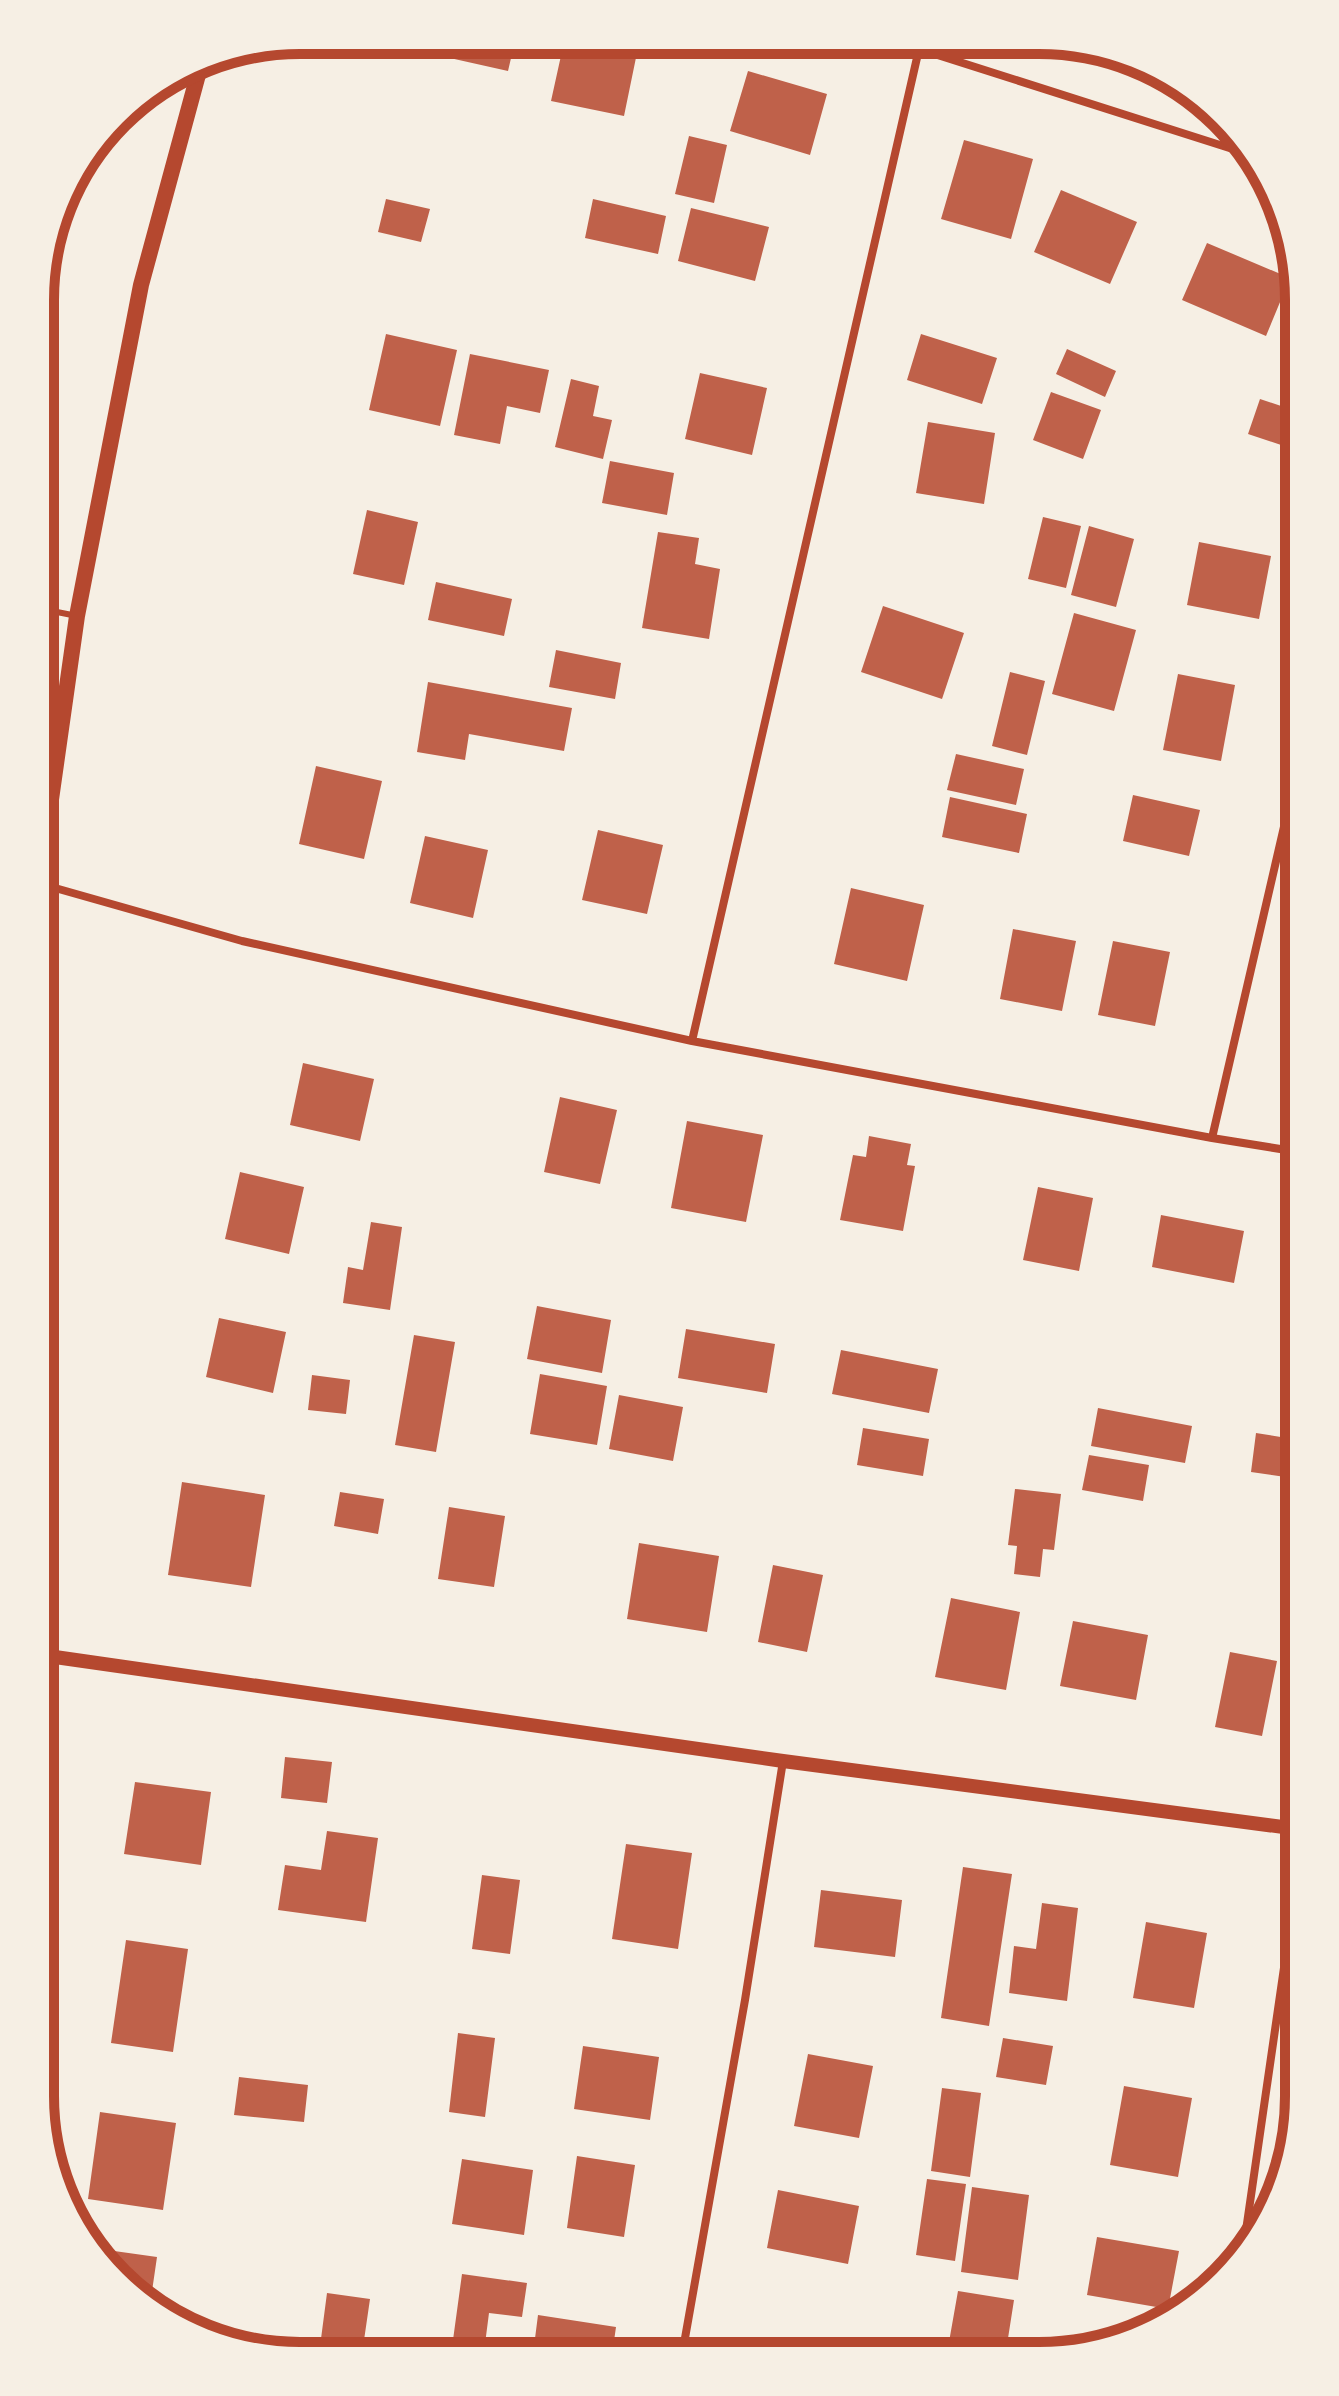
<svg xmlns="http://www.w3.org/2000/svg" width="1339" height="2396" viewBox="0 0 1339 2396" font-family="Montserrat,sans-serif">
  <style>
    .building { fill: #bf614a }
    .lines { fill: none; stroke-linecap: round; stroke-linejoin: round }
    .service { stroke: #b5482f; stroke-width: 6 }
    .minor { stroke: #b5482f; stroke-width: 8 }
    .tertiary { stroke: #b5482f; stroke-width: 14 }
    .secondary { stroke: #b5482f; stroke-width: 16 }
    .rim { fill: none; stroke: #b5482f; stroke-width: 10 }
  </style>
  <rect width="100%" height="100%" fill="#f6efe4"/>
  <!-- building -->
  <path class="building" d="M435 41H515L508 71 432 54Z
    M564 42 639 43 624 116 551 101Z
    M748 71 827 94 810 155 730 131Z
    M689 136 727 145 714 203 675 194Z
    M964 140 1033 159 1011 239 941 219Z
    M1061 190 1137 222 1110 284 1034 252Z
    M386 199 430 209 421 242 378 232Z
    M593 199 666 216 658 254 585 238Z
    M691 208 769 227 755 281 678 261Z
    M1207 243 1290 278 1266 336 1182 300Z
    M386 334 457 350 440 426 369 410Z
    M921 334 997 358 982 404 907 380Z
    M1067 349 1116 371 1105 397 1056 374Z
    M470 354 549 370 540 413 507 406 500 444 454 435Z
    M700 373 767 388 752 455 685 439Z
    M571 379 599 386 593 416 612 420 603 459 555 447Z
    M1051 392 1101 410 1083 459 1033 440Z
    M1260 399 1299 412V431L1293 449 1248 434Z
    M928 422 995 433 984 504 916 493Z
    M610 461 674 473 667 515 602 503Z
    M367 510 418 522 404 585 353 574Z
    M1043 517 1081 526 1066 588 1028 579Z
    M1089 526 1134 539 1116 607 1071 595Z
    M658 532 699 538 695 564 720 569 709 639 642 628Z
    M1199 542 1271 556 1259 619 1187 605Z
    M436 582 512 599 504 636 428 620Z
    M883 606 964 633 942 699 861 672Z
    M1074 613 1136 630 1114 711 1052 694Z
    M556 650 621 663 615 699 549 687Z
    M1010 672 1045 681 1027 755 992 746Z
    M1178 674 1235 685 1221 761 1163 750Z
    M428 682 572 708 564 751 469 734 465 760 417 752Z
    M956 754 1024 769 1016 805 947 790Z
    M316 766 382 781 364 859 299 844Z
    M1133 795 1200 810 1189 856 1123 841Z
    M950 797 1027 814 1019 853 942 837Z
    M598 830 663 845 647 914 582 900Z
    M425 836 488 850 473 918 410 903Z
    M851 888 924 905 907 981 834 964Z
    M1013 929 1076 941 1062 1011 1000 999Z
    M1113 941 1170 952 1155 1026 1098 1015Z
    M303 1063 374 1079 360 1141 290 1125Z
    M560 1097 617 1110 600 1184 544 1172Z
    M687 1121 763 1135 746 1222 671 1208Z
    M869 1136 911 1144 907 1165 915 1166 903 1231 840 1220 853 1155 866 1157Z
    M240 1172 304 1187 289 1254 225 1239Z
    M1038 1187 1093 1198 1079 1271 1023 1260Z
    M1161 1215 1244 1231 1234 1283 1152 1267Z
    M371 1222 402 1227 390 1310 343 1303 348 1267 363 1270Z
    M537 1306 611 1320 602 1373 527 1359Z
    M219 1318 286 1332 273 1393 206 1377Z
    M686 1329 775 1344 767 1393 678 1378Z
    M414 1335 455 1342 436 1452 395 1445Z
    M841 1350 938 1369 929 1413 832 1394Z
    M540 1374 607 1386 597 1445 530 1434Z
    M312 1375 350 1380 346 1414 308 1410Z
    M619 1395 683 1407 673 1461 609 1449Z
    M1098 1408 1192 1426 1185 1463 1091 1446Z
    M863 1428 929 1439 923 1476 857 1465Z
    M1256 1433 1299 1440V1479L1251 1472Z
    M1089 1455 1149 1465 1143 1501 1082 1490Z
    M182 1482 265 1495 251 1587 168 1575Z
    M1015 1489 1061 1494 1054 1550 1043 1549 1040 1577 1014 1574 1017 1546 1008 1545Z
    M340 1492 384 1499 378 1534 334 1526Z
    M449 1507 505 1516 494 1587 438 1579Z
    M639 1543 719 1556 707 1632 627 1619Z
    M773 1565 823 1575 807 1652 758 1642Z
    M951 1598 1020 1612 1006 1690 935 1677Z
    M1073 1621 1148 1635 1136 1700 1060 1686Z
    M1230 1652 1277 1661 1262 1736 1215 1727Z
    M285 1757 332 1762 327 1803 281 1798Z
    M135 1782 211 1792 201 1865 124 1854Z
    M327 1831 378 1838 366 1922 278 1910 285 1865 321 1870Z
    M626 1844 692 1853 678 1949 612 1939Z
    M963 1867 1012 1874 989 2026 941 2018Z
    M482 1875 520 1880 510 1954 472 1949Z
    M821 1890 902 1900 895 1957 814 1947Z
    M1042 1903 1078 1908 1067 2001 1009 1993 1014 1946 1036 1949Z
    M1146 1922 1207 1933 1194 2008 1133 1998Z
    M126 1940 188 1949 173 2052 111 2043Z
    M458 2033 495 2038 485 2117 449 2112Z
    M1003 2038 1053 2046 1046 2085 996 2077Z
    M583 2046 659 2057 650 2120 574 2109Z
    M808 2054 873 2066 859 2138 794 2126Z
    M239 2077 308 2085 304 2122 234 2115Z
    M1124 2086 1192 2098 1178 2177 1110 2165Z
    M942 2088 981 2093 970 2177 931 2171Z
    M100 2112 176 2123 163 2210 88 2199Z
    M577 2156 635 2165 624 2237 567 2228Z
    M462 2159 533 2170 524 2235 452 2224Z
    M927 2179 966 2184 955 2261 916 2255Z
    M972 2187 1029 2195 1018 2280 961 2272Z
    M778 2190 859 2206 848 2264 767 2248Z
    M1097 2237 1179 2251 1168 2309 1087 2295Z
    M100 2249 157 2257 150 2305 129 2292Z
    M462 2274 527 2283 522 2317 489 2313 485 2344 453 2340Z
    M958 2291 1014 2300 1006 2351 949 2342Z
    M327 2293 370 2299 362 2354H319Z
    M538 2315 616 2327 612 2355 533 2354Z
    M756 2348 788 2354V2355H755Z
    M949 2349 987 2354V2356H948Z"/>
  <g class="lines">
    <!-- service -->
    <path class="service" d="M42 609 77 616"/>
    <!-- minor -->
    <path class="minor" d="M903 44 1242 152
      M41 884 242 941 692 1041 1212 1138 1299 1152
      M692 1041 919 49
      M1212 1138 1299 762
      M1242 2258 1298 1871
      M682 2355 745 2000 783 1761"/>
    <!-- tertiary -->
    <path class="tertiary" d="M41 1655 783 1761 1298 1829"/>
    <!-- secondary -->
    <path class="secondary" d="M41 870 77 616 141 285 202 60"/>
  </g>
  <!-- crop -->
  <path d="M0 0H1339V2396H0ZM300 54H1039A246 246 0 0 1 1285 300V2096A246 246 0 0 1 1039 2342H300A246 246 0 0 1 54 2096V300A246 246 0 0 1 300 54Z" fill="#f6efe4" fill-rule="evenodd"/>
  <path class="rim" d="M300 54H1039A246 246 0 0 1 1285 300V2096A246 246 0 0 1 1039 2342H300A246 246 0 0 1 54 2096V300A246 246 0 0 1 300 54Z"/>
</svg>
